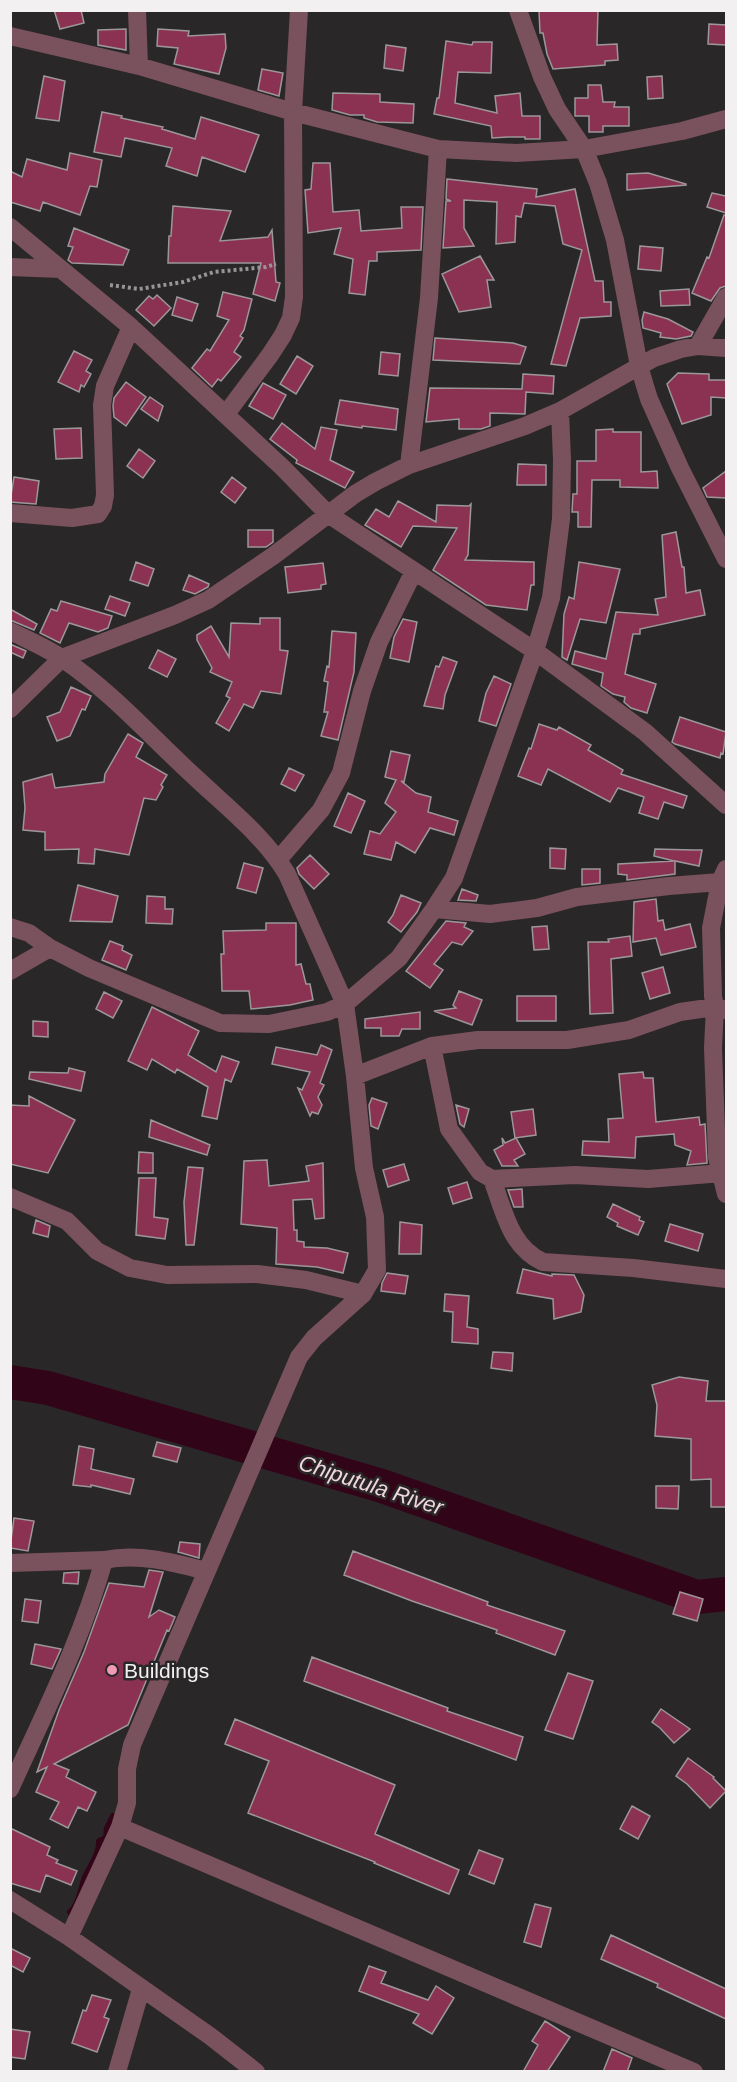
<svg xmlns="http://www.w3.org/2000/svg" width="737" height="2082" viewBox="0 0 737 2082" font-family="Arial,sans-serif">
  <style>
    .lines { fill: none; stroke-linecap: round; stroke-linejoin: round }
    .stream { stroke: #320417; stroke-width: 6 }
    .river { stroke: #320417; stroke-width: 34 }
    .building { fill: #8b3253; stroke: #9c9799; stroke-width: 1.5 }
    .path { stroke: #989596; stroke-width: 4; stroke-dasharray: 3 3; stroke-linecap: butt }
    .street { stroke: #7a525d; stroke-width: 18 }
    .poi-dot { fill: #f09ab4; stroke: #2a2728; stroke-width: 2 }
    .labels { text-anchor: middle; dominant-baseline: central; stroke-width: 5; stroke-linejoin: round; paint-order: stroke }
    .poi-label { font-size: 21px; fill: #f3f0f1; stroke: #2a2728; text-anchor: start }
    .water-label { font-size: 22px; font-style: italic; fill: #f1d6dd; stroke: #2a2728 }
  </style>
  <rect width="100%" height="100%" fill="#2a2728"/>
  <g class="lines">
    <!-- stream -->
    <path class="stream" d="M70 1912C79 1905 81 1888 85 1877 90 1866 100 1854 99 1841L106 1838 107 1828 113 1816"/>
    <!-- river -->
    <path class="river" d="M10 1382 48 1388 382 1486 697 1597 726 1594"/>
  </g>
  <!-- building -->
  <path class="building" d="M54 10H81L84 23 60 29Z
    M598 10 597 45 617 44 618 60 605 61V65L553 69 547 54 543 33H540L539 11Z
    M709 24 726 25V45L708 44Z
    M126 29V50L98 45V30Z
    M158 29 189 31 188 36 225 34 226 48 219 74 174 64 178 48 157 46Z
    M446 41 472 45 473 42H492L491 73 458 72 455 103 497 113 495 96 520 93 522 116H540V139H525V137H508L492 138 491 126 434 114 437 98H439Z
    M386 45 406 48 403 71 384 68Z
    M262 69 283 73 279 96 258 90Z
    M44 76 65 81 59 121 36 118Z
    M662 76 663 98 648 99 647 77Z
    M588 85H601L603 102H615L614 107H629V126H603V132H589V116H575V98H588Z
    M333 93 380 94V102L414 104 413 123 377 122 364 118V115H350L332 110Z
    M102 112 122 116 121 118 163 127 162 129 195 139 201 117 259 135 245 172 202 157 197 176 166 166 172 148 125 138 121 157 94 152Z
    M70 153 102 160 97 187 90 186 80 215 43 202 40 211 10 202V171L22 177 27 159 67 170Z
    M313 163H330L333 212 359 210 361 231 402 228 401 207H423L421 250 377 252V261H369L365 295 349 293 353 259 334 254 341 228 308 233 305 190 311 189Z
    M648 173 686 184V185L627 190V174Z
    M447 179 537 189 536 197 575 189 595 281H603L604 302H611V316L580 318 566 366 551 364 582 250 563 244 555 206 524 203 521 217 516 216 515 242 496 244 497 202 464 200V228L474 246 443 248 446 201H451L446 199Z
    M712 193 726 196V213L707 207Z
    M173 206 231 211 220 241 268 237 272 230 276 282 280 283 275 301 253 294 261 263H168L169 236H171Z
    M724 215 726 216V286L720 288 711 301 692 293 707 257 709 258Z
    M74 228 129 250 123 265 72 263 68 260 73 247 68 246Z
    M640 246 663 248 661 271 638 269Z
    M480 256 494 280H487L491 307 459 312 442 274Z
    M689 289 690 305 661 306 660 291Z
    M223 292 252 299 244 330 240 336 243 338 234 352 241 357 221 381 218 379 212 387 192 368 207 349 210 351 229 320 217 316Z
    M157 295 171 308 154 326 136 310 149 296 153 299Z
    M177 297 198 304 192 321 172 315Z
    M644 312 668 319 693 332 691 336 676 339 660 337 661 333 643 328 642 320Z
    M435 338 513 343 526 347 520 364 433 360Z
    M74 351 92 360 86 371 91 374 84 387 81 385 79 392 58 382Z
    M381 352 400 354 398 376 379 374Z
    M297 356 313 366 296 394 280 384Z
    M678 373 709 374V380H726V398L711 397V415L682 424 667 384Z
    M523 374 554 376 553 394 526 392 525 414 490 413V426L481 429H459V419L426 422 430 388 522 389Z
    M126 382 146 397 126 426 114 417 113 406 114 398Z
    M263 383 286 395 273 419 249 406Z
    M150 397 163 406 158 421 141 409Z
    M340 400 398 409 396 430 362 426V428L335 424Z
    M282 423 315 449 321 427 337 430 330 460 354 472 346 486 345 488 296 463 297 460 270 439Z
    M81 428 82 458 56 459 54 429Z
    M613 429V432H641V472L657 471 658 488 620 487V480H592L591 527H578V512H572L573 494H577V461H596V430Z
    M139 449 155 461 143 478 127 466Z
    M518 464 546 465V485H517Z
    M726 471V498L707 497 703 488Z
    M14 477 39 481 36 504 10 502Z
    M232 477 246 488 235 503 221 492Z
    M398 501 436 522 437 505 469 506 471 504 468 555 465 560 534 562V585H531L527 610 486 605 433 570 457 528 413 526 401 547 365 525 376 509 389 517Z
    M248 530H273V542L266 547H248Z
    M676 532 682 567H684L686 593 700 590 705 615 640 629V634H633L625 674 656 684 647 713 631 708 624 702 625 697 613 694 601 686 603 673 572 664 575 651 606 659 616 612 658 615 655 599 666 597 662 535Z
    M136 562 154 569 148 586 130 580Z
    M579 562 620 569 606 623 580 619 567 660 562 657 564 614 569 597 574 599Z
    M323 563 326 584 321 585V589L288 593 285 567Z
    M189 575 209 584 208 587 195 594 183 590Z
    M110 596 130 603 125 616 105 609Z
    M61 601 112 616 108 628 98 632 69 623 60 643 40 633 51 609 57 611Z
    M10 609 37 624 34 630 10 620Z
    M260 618H280V650L288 651 281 694 261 691 253 708 244 704 229 731 216 723 230 698 226 696 232 682 210 672 212 668 197 640V635L211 626 229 657 231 623 260 624Z
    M403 619 417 622 409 662 390 658 394 637Z
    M332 631 356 633 354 672 338 740 321 736 328 712H324L328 682 324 681 327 666 329 667Z
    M10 644 26 651 23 658 10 652Z
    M158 650 176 659 167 677 149 668Z
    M443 657 457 662 445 695 443 709 424 706 436 666 439 667Z
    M494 676 511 684 496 726 479 721 486 693Z
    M71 687 91 696 85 710 82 709 70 736 57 741 47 717 60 712Z
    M680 717 726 732 723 754 721 753 720 758 675 744 672 742Z
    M539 724 557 730 559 727 591 745 588 750 623 770 621 774 687 796 683 808 664 802 658 819 639 813 644 797 618 788 610 802 548 769 541 785 518 776 529 748 531 749Z
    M128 734 143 743 136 757 167 775 161 785 163 787 156 800 144 798 129 855 95 849 94 864 78 863 79 849 45 850V832L23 830 25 808 23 782 52 774 55 788 104 782 105 774Z
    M391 751 410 755 404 782 401 781 416 793 431 797 428 812 458 821 454 835 430 828 415 853 396 842 391 860 364 854 370 831 380 834 396 812 385 803 396 780 385 777Z
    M289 768 304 775 295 791 281 784Z
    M348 793 365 801 351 833 334 826Z
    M550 848 566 849 565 869 550 868Z
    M655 849 693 850H702L699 866 675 861V874L627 880V875L618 874V864L674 861 654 856Z
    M310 855 329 874 314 889 299 874 297 868Z
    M244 863 263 868 256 893 237 888Z
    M582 869H600V883L582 885Z
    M78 885 118 896 112 922 70 921Z
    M462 889 478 895 476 901 458 900Z
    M401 895 421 903 417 912 401 932 388 922 393 915Z
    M147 896 165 897V909H173L172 924 146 923Z
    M656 899 658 921 663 920 665 930 690 924 696 947 661 955 656 938 633 942 634 902Z
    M446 921 466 923 464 927 473 931 462 945 452 942 434 964 443 970 430 988 406 971Z
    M266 923H296V965L301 964 306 984H310L313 1000 290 1005 251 1009 249 991H222L221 954H224L223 931 266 930Z
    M547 926 549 949 534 950 532 927Z
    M630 936 632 956 611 959 613 1013 590 1014 588 942H609L608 939Z
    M110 941 123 946 122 950 132 955 126 970 102 960Z
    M663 967 670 993 650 999 642 973Z
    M459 991 482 1000 472 1025 434 1011 456 1008 453 1005Z
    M104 992 122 1001 113 1018 96 1009Z
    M517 996H556V1021H517Z
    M152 1007 199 1031 188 1055 216 1072 222 1056 239 1062 231 1082 225 1079 217 1119 202 1116 208 1087 177 1069 175 1073 152 1059 147 1070 128 1061Z
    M420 1012V1029H402L399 1036H381V1028H365V1019Z
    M33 1021 48 1022V1037L33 1036Z
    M321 1045 332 1050 320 1083 324 1085 318 1097 322 1105 318 1114 312 1112 310 1116 298 1088 302 1090 310 1072 272 1064 276 1047 317 1055Z
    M69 1068 85 1072 81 1091 29 1079 30 1072 68 1073Z
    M643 1072 644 1078H653L656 1122 699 1117 700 1125 705 1124 707 1163 687 1165 691 1151 675 1145 674 1134 636 1137 635 1158 582 1155 583 1141 609 1142 608 1119 623 1118 619 1074Z
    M29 1096 75 1120 48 1173 10 1164V1105L29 1106Z
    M372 1098 387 1103 378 1129 371 1126 369 1105Z
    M456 1105 469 1109 464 1127 460 1124Z
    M533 1109 536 1135 515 1138 511 1112Z
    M151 1120 210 1145 207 1155 149 1137Z
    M502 1138 505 1143 516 1138 525 1154 514 1160 518 1166H502L494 1150 503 1145Z
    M139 1152 153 1153V1173H138Z
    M267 1160 269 1186 309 1181 306 1166 323 1163 324 1218 315 1219 312 1199 293 1200 294 1230H297V1241L304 1242V1247L327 1248 348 1253 343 1273 317 1267 276 1264 277 1228 241 1224 244 1161Z
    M404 1164 409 1180 388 1187 383 1170Z
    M188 1167 203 1168 194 1245H186L184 1202Z
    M139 1178H156L154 1217 168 1219 165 1239 136 1235Z
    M467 1182 472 1198 453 1204 448 1188Z
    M522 1189 523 1207H514L508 1190Z
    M613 1204 640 1217 639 1220 644 1222 638 1235 617 1226 618 1223 607 1217Z
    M36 1220 50 1226 48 1237 33 1233Z
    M400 1222 422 1225 421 1254H399Z
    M670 1224 703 1234 698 1251 665 1241Z
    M523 1269 552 1276V1274L574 1275 584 1295 581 1312 554 1319 553 1299 517 1293Z
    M387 1273 408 1276 405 1294 381 1291 382 1283Z
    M445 1294 469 1296 467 1327 478 1329V1344L452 1342 453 1312 444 1311Z
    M493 1352 513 1353 512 1371 491 1368Z
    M679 1377 708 1381 706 1401H726V1507H711V1479L691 1480V1439L655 1436 657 1405 652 1385Z
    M157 1442 181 1448 177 1462 153 1456Z
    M79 1446 94 1449 91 1469 134 1479 130 1494 91 1485V1487L73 1485Z
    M656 1486H679L678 1509 656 1508Z
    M14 1518 34 1521 28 1551 10 1548Z
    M180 1542 200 1544 199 1558 178 1552Z
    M353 1551 488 1602 487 1605 565 1631 555 1655 496 1633 497 1630 412 1601 344 1575Z
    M149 1570 163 1572 149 1617 159 1610 175 1617 169 1631 167 1630 128 1725 54 1764 69 1770 66 1777 96 1792 87 1811 78 1807 68 1828 50 1819 59 1802 36 1792 47 1767 37 1772 59 1710 84 1652 109 1583 144 1587Z
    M79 1572 78 1584 63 1583 64 1573Z
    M680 1592 703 1599 697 1621 673 1614Z
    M25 1599 41 1601 38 1623 22 1621Z
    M35 1644 61 1649 52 1669 31 1664Z
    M312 1657 448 1708 447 1711 523 1737 516 1760 304 1681Z
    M568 1673 593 1681 573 1739 545 1730Z
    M661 1709 690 1729 674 1743 660 1728 652 1722Z
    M235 1719 395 1785 375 1834 459 1870 449 1894 374 1863 375 1862 248 1813 269 1761 225 1744Z
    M688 1758 714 1777 713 1778 726 1791 710 1808 687 1784 676 1776Z
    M632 1806 650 1816 638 1839 620 1829Z
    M10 1828 50 1847 47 1855 58 1860 56 1863 77 1871 71 1885 46 1875 40 1892 10 1883Z
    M479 1850 503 1859 494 1884 469 1874Z
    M535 1904 551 1908 541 1947 524 1942Z
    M611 1935 726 1989V2019L657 1987 658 1984 601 1959Z
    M10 1948 30 1958 23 1972 10 1965Z
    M369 1966 386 1972 381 1983 428 2000 436 1986 454 1998 432 2034 413 2023 419 2014 359 1991Z
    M92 1995 111 2000 104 2017 109 2019 97 2052 72 2043 83 2010 86 2011Z
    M545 2021 570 2037 547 2072H523L538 2045 532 2041Z
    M10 2029 30 2032 25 2059 10 2057Z
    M612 2049 632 2058 627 2072H603Z"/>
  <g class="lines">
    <!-- path -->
    <path class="path" d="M110 285 139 289 183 282 214 272 266 267 276 264"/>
    <!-- street -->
    <path class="street" d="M137 10 139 66
      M518 10 542 77 557 109 584 149 598 183 615 240 639 366 649 399 680 468 726 559
      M10 36 139 66 293 112 438 149 516 153 584 149 682 131 726 119
      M10 227 131 327 282 467 328 514 535 651 645 732 726 805
      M10 267 61 269
      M698 346 726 297
      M226 414 270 355 283 335 291 318 294 297 293 112 299 10
      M409 465 429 298 438 149
      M10 513 72 518 98 514 103 506 105 495 102 405 105 386 131 327
      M10 631C28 640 47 648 63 659 113 693 152 738 196 778 228 808 264 836 287 874L345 1004 355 1076 432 1046 478 1040H567L629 1030 680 1012 715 1007 726 1010
      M10 709 62 658 175 615 208 600 273 556 355 494 375 482 409 465 525 426 560 411 654 358 681 349 698 346 726 348
      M278 860 321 810 341 773 362 691 379 642 414 571
      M726 869 720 882 711 928 713 996 715 1007 713 1048 717 1157 726 1194
      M434 909 490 914 537 908 577 897 669 886 720 882
      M10 927 29 933 50 948
      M10 971 50 948 89 968 220 1023 269 1024 327 1012 345 1004 399 958 434 909 454 878 535 651 551 598 561 519 562 460 560 411
      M432 1046 449 1129 480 1172 492 1179 575 1175 648 1179 722 1173
      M492 1179C504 1211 510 1247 543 1262L633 1268 726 1279
      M10 1197 67 1221 97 1251 130 1268 167 1275 257 1274 306 1280 363 1294
      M10 1563 104 1560
      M10 1789C44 1714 82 1639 104 1560 139 1553 172 1562 206 1571
      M120 1827 694 2072
      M10 1900 69 1937 210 2036 256 2072
      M69 1937 120 1827 127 1803V1769L132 1745 299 1357 314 1338 363 1294 377 1270 375 1217 364 1168 355 1076
      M117 2072 141 1989"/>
  </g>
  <!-- markers -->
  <circle class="poi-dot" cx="112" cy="1670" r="6"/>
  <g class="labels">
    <!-- poi labels -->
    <g class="poi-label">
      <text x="124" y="1670">Buildings</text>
    </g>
    <!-- water labels -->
    <g class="water-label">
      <text transform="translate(371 1485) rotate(18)">Chiputula River</text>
    </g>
  </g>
  <!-- border -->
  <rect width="737" height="2082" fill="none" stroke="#f3f0f1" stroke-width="24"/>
</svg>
